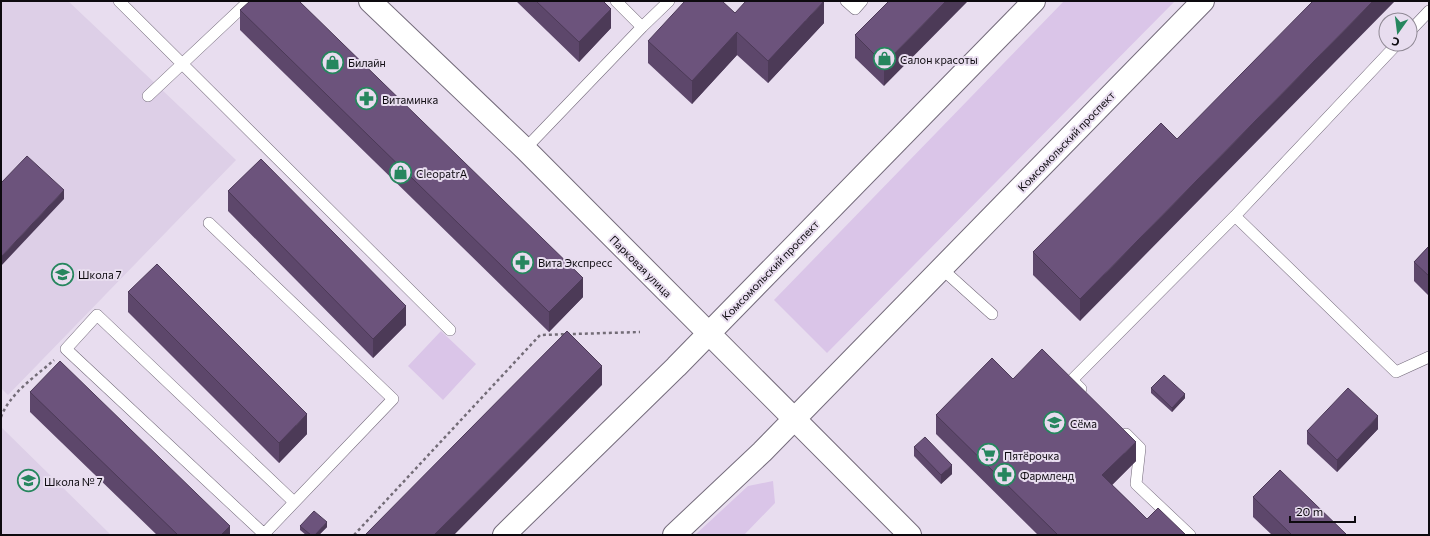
<svg xmlns="http://www.w3.org/2000/svg" width="1430" height="536" viewBox="0 0 1430 536" font-family="Commissioner,sans-serif">
  <style>
    .built { fill: #ddcfe7 }
    .green { fill: #dac5e8 }
    .lines { fill: none; stroke-linecap: round; stroke-linejoin: round }
    .service-casing { stroke: #746b7b; stroke-width: 12 }
    .secondary-casing { stroke: #746b7b; stroke-width: 24 }
    .path { stroke: #736c77; stroke-width: 2.5; stroke-dasharray: 3 3; stroke-linecap: butt }
    .service { stroke: #fff; stroke-width: 11 }
    .secondary { stroke: #fff; stroke-width: 22 }
    .wall { fill: #5d476b }
    .shaded-wall { fill: #4c3a57 }
    .building { fill: #6c537c; stroke: #4c3a57 }
    .labels { text-anchor: middle; dominant-baseline: central; stroke-width: 4; stroke-linejoin: round; paint-order: stroke }
    .poi-label { font-size: 11px; fill: #0d0a0f; stroke: #e8ddef; text-anchor: start }
    .street-label { font-size: 11px; fill: #0d0a0f; stroke: #e8ddef }
  </style>
  <rect width="100%" height="100%" fill="#e8ddef"/>
  <!-- built -->
  <path class="built" d="M1 1H68L236 160 8 395 1 388Z
    M1 427 111 535H1Z"/>
  <!-- green -->
  <path class="green" d="M1064 1H1175L827 353 774 300Z
    M441 331 476 364 443 400 408 366Z
    M773 481 775 503 744 535H695L748 486Z"/>
  <g class="lines">
    <defs>
      <path id="service" d="M119 1 450 330
        M616 1 642 27 669 1
        M846 1 855 9 862 1
        M1410 31 1429 11
        M148 96 249 1
        M525 149 642 27
        M1235 216 1396 372 1429 357
        M209 223 393 399 264 534
        M941 268 992 314
        M1081 389 1072 380 1235 216 1397 44
        M1126 434 1140 448 1136 484 1190 535
        M265 535 66 349 97 315 294 502"/>
      <path id="secondary" d="M370 1 525 149 910 535
        M504 535 676 367 1034 1
        M674 535 762 452 1203 1"/>
    </defs>
    <!-- service casing -->
    <use href="#service" class="service-casing"/>
    <!-- secondary casing -->
    <use href="#secondary" class="secondary-casing"/>
    <!-- path -->
    <path class="path" d="M1 417C10 393 35 377 54 360
      M354 535 540 335 640 332"/>
    <!-- service -->
    <use href="#service" class="service"/>
    <!-- secondary -->
    <use href="#secondary" class="secondary"/>
  </g>
  <!-- wall -->
  <path class="wall" d="M516 1H603L611 28 579 62Z
    M889 1 884 86 855 58V35Z
    M240 10 583 297 549 332 240 30Z
    M735 13 824 23 768 83 737 55 692 104 648 63V41Z
    M1177 139 1080 321 1033 275V252Z
    M228 191 406 325 373 358 228 211Z
    M1429 246V296L1414 281V262Z
    M128 292 307 434 279 463 128 312Z
    M1013 379 1136 461 1112 485 1147 519 1186 535H1038L936 434V415Z
    M1151 388 1185 398 1172 412 1151 393Z
    M30 392 230 535H157L30 412Z
    M1378 429 1337 472 1307 444V431Z
    M914 447 952 474 941 484 914 456Z
    M1253 497 1346 535H1272L1253 517Z
    M300 526 327 527 319 535H306L300 530Z"/>
  <!-- shaded-wall -->
  <path class="shaded-wall" d="M824 1V23L768 83V61Z
    M946 1H968L884 86V64Z
    M1373 1H1395L1080 321V299Z
    M611 9V28L579 62V42Z
    M737 32V55L692 104V81Z
    M64 190V199L1 266V257Z
    M583 278V297L549 332V312Z
    M406 306V325L373 358V339Z
    M602 366V385L454 535H434Z
    M1185 394V398L1172 412V408Z
    M307 414V434L279 463V443Z
    M1378 416V429L1337 472V460Z
    M1136 442V461L1102 495V475Z
    M952 465V474L941 484V475Z
    M327 522V527L319 535H315Z
    M230 526V535H221Z"/>
  <!-- building -->
  <path class="building" d="M250 1H299L583 278 549 312 240 10Z
    M536 1H603L611 9 579 42Z
    M685 1H722L735 13 746 1H824L768 61 737 32 692 81 648 41Z
    M889 1H946L884 64 855 35Z
    M1313 1H1373L1080 299 1033 252 1161 123 1177 139Z
    M27 156 64 190 1 257V183Z
    M261 159 406 306 373 339 228 191Z
    M1429 246V276L1414 262Z
    M157 264 307 414 279 443 128 292Z
    M567 331 602 366 434 535H365Z
    M1042 349 1136 442 1102 475 1147 519 1158 508 1186 535H1058L936 415 992 358 1013 379Z
    M60 361 230 526 221 535H178L30 392Z
    M1164 375 1185 394 1172 408 1151 388Z
    M1348 388 1378 416 1337 460 1307 431Z
    M925 437 952 465 941 475 914 447Z
    M1280 470 1346 534 1344 535H1292L1253 497Z
    M314 511 327 522 315 535H311L300 526Z"/>
  <!-- icons -->
  <defs>
    <symbol id="shop-ring" viewBox="-11 -11 22 22"><circle r="9.5" fill="#e8ddef" stroke="#26865e" stroke-width="1.5"/><path d="M-5-2.5h2.3a2.7 3.5 0 0 1 5.4 0H5L5.5 6h-11ZM-1.5-2.5h3a1.5 2.3 0 0 0-3 0Z" fill="#26865e"/></symbol>
    <symbol id="pharmacy-ring" viewBox="-11 -11 22 22"><circle r="9.5" fill="#e8ddef" stroke="#26865e" stroke-width="1.5"/><path d="M-2-6h4v4h4v4h-4v4h-4v-4h-4v-4h4Z" fill="#26865e"/></symbol>
    <symbol id="school-ring" viewBox="-11 -11 22 22"><circle r="9.5" fill="#e8ddef" stroke="#26865e" stroke-width="1.5"/><path d="M0-5L7-2L0 1L-7-2ZM-4 1L0 2.5L4 1V4Q0 6-4 4Z" fill="#26865e"/></symbol>
    <symbol id="supermarket-ring" viewBox="-11 -11 22 22"><circle r="9.5" fill="#e8ddef" stroke="#26865e" stroke-width="1.5"/><path d="M-6-5.5h2.5l.6 2H6L4.5 2H-2.5L-4.4-4H-6ZM-1.5 3.2a1.3 1.3 0 1 0 .1 0ZM3 3.2a1.3 1.3 0 1 0 .1 0Z" fill="#26865e"/></symbol>
  </defs>
  <g fill-rule="evenodd">
    <use href="#shop-ring" x="872" y="46" width="25" height="25"/>
    <use href="#shop-ring" x="320" y="50" width="25" height="25"/>
    <use href="#pharmacy-ring" x="354" y="86" width="25" height="25"/>
    <use href="#shop-ring" x="388" y="160" width="25" height="25"/>
    <use href="#pharmacy-ring" x="510" y="250" width="25" height="25"/>
    <use href="#school-ring" x="50" y="262" width="25" height="25"/>
    <use href="#school-ring" x="1042" y="410" width="25" height="25"/>
    <use href="#supermarket-ring" x="976" y="442" width="25" height="25"/>
    <use href="#pharmacy-ring" x="992" y="462" width="25" height="25"/>
    <use href="#school-ring" x="16" y="468" width="25" height="25"/>
  </g>
  <g class="labels">
    <!-- poi labels -->
    <g class="poi-label">
      <text x="900" y="59">Салон красоты</text>
      <text x="348" y="62">Билайн</text>
      <text x="382" y="99">Витаминка</text>
      <text x="416" y="173">CleopatrA</text>
      <text x="538" y="262">Вита Экспресс</text>
      <text x="78" y="274">Школа 7</text>
      <text x="1070" y="423">Сёма</text>
      <text x="1004" y="455">Пятёрочка</text>
      <text x="1020" y="475">Фармленд</text>
      <text x="44" y="481">Школа № 7</text>
    </g>
    <!-- street labels -->
    <g class="street-label">
      <text transform="translate(1066 141) rotate(-46)">Комсомольский проспект</text>
      <text transform="translate(641 266) rotate(45)">Парковая улица</text>
      <text transform="translate(770 270) rotate(-46)">Комсомольский проспект</text>
    </g>
  </g>
  <!-- border -->
  <rect width="1430" height="536" fill="none" stroke="#0d0a0f" stroke-width="4"/>
  <!-- north arrow -->
  <g transform="translate(1398 32) rotate(194)"><circle r="19" fill="#e8ddef" stroke="#908995"/>
  <path d="M0-3L7 15L0 10L-7 15Z" fill="#26865e"/>
  <text y="-6" font-size="11" font-weight="bold" text-anchor="middle" fill="#0d0a0f">С</text>
  </g>
  <!-- scale -->
  <path d="M1290 516v6h65v-6" fill="none" stroke="#0d0a0f" stroke-width="2"/>
  <text x="1296" y="516" font-size="12" fill="#0d0a0f" stroke="#e8ddef" stroke-width="3" paint-order="stroke">20 m</text>
</svg>
